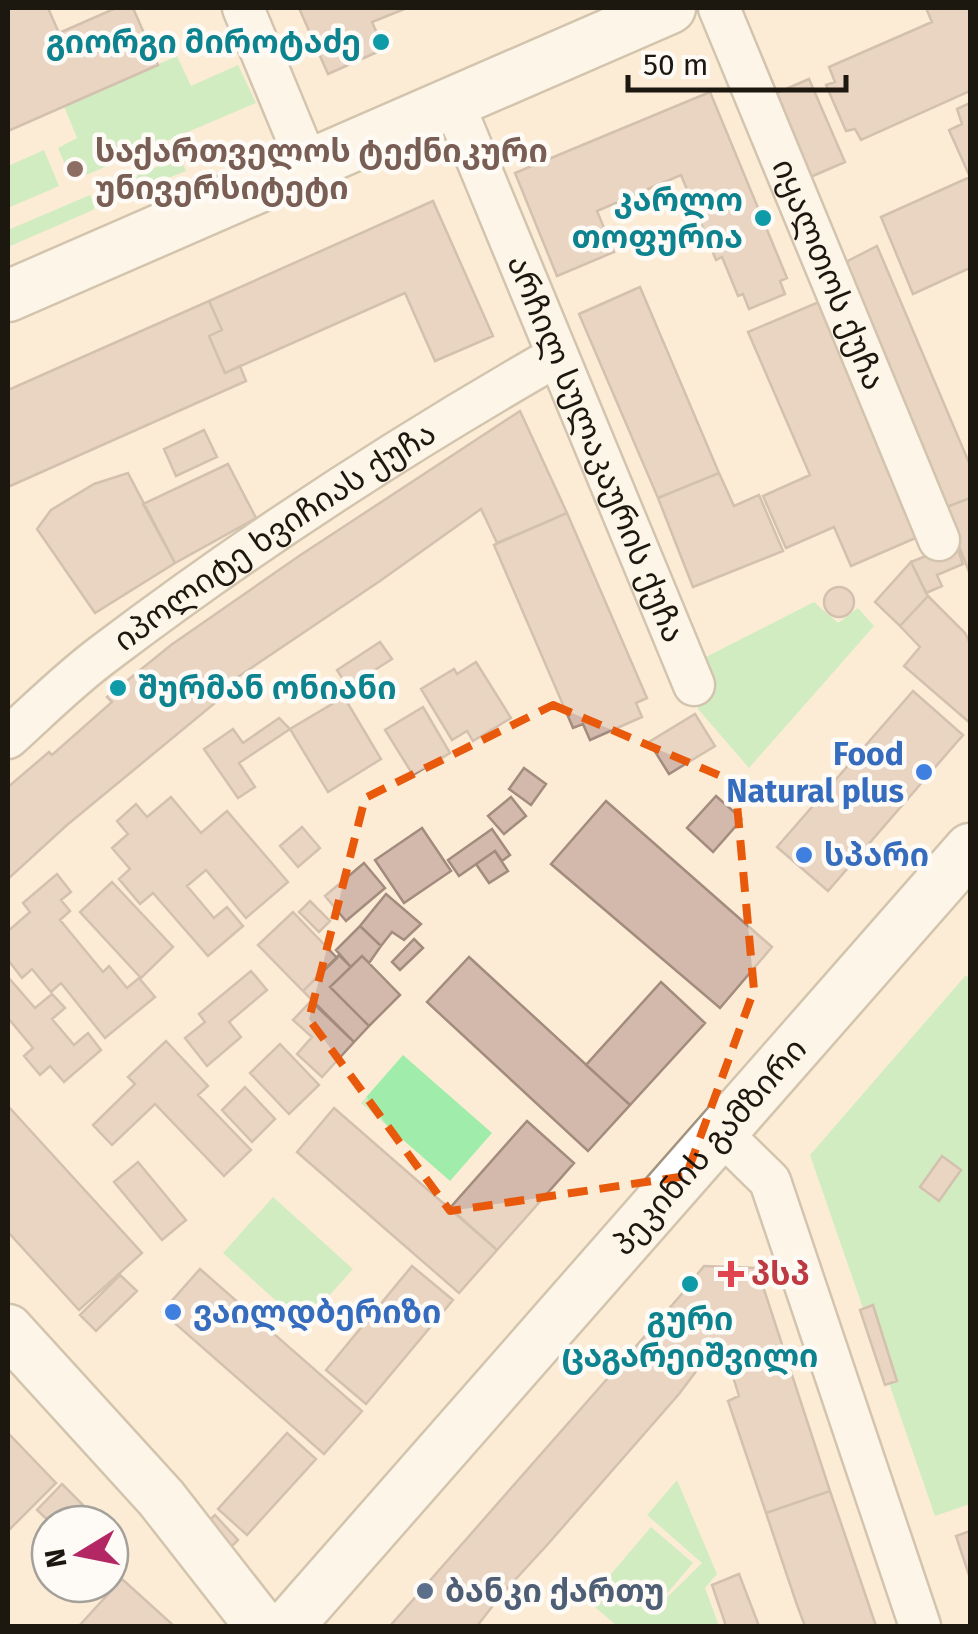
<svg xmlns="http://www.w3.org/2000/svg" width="978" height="1634" viewBox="0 0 978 1634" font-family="'Fira Sans','Noto Sans Georgian',sans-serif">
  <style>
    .green { fill: #9fecab }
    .building { fill: #d2b9ab; stroke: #a38b7e; stroke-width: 2.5 }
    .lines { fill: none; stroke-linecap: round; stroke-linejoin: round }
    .minor-casing { stroke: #a3937e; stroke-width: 45 }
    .major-casing { stroke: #a3937e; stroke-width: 55 }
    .minor { stroke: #fff; stroke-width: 40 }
    .major { stroke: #fff; stroke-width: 50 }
    .marked { fill: none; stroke: #e8590c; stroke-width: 8; stroke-dasharray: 20 12; stroke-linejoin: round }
    .culture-dot { fill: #0f9aa8; stroke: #fefbf6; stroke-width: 4 }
    .education-dot { fill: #8d6e63; stroke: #fefbf6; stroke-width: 4 }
    .shop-dot { fill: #3f7fe0; stroke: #fefbf6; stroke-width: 4 }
    .health-dot { fill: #e0444e; stroke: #fefbf6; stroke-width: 4 }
    .service-dot { fill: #5c6f8a; stroke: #fefbf6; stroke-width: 4 }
    .labels { text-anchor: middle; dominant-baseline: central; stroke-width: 9; stroke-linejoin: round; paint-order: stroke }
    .culture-label { font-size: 32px; font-weight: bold; fill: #0d838f; stroke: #fefbf6; text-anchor: end }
    .education-label { font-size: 32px; font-weight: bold; fill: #785e54; stroke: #fefbf6; text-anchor: start }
    .street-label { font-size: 32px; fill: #1c170f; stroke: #fefbf6 }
    .shop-label { font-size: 32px; font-weight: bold; fill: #366cbe; stroke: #fefbf6; text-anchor: start }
    .health-label { font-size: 32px; font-weight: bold; fill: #be3a42; stroke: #fefbf6; text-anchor: start }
    .service-label { font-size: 32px; font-weight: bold; fill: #4e5e75; stroke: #fefbf6; text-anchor: start }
  </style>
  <rect width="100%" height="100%" fill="#fcecd5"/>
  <!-- green -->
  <path class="green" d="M177 56 191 86 238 65 256 103 72 181 58 148 77 138 64 106Z
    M44 150 59 186 8 208V166Z
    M180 157 186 171 113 200 108 188Z
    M90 195 95 206 93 210 8 247V230Z
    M814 602 838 623 858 608 874 626 749 768 698 709 700 660Z
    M966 975 970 980V1504L935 1516 810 1155Z
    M403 1055 492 1133 450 1181 361 1103Z
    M273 1197 353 1269 303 1325 223 1253Z
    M677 1480 717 1574 705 1588 719 1626H617L588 1601 651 1527 693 1563 648 1616 702 1563 647 1515Z"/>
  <!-- building -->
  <path class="building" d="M8 8H48L59 33 116 8H133L158 65 8 131Z
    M299 8H407L372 22 384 49 328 74Z
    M926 8H970V91L861 140 855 129 846 131 826 85 835 82 829 67 932 22Z
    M809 79 845 162 799 182 763 99Z
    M710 92 787 278 780 281 785 294 749 309 743 294 738 296 722 257 716 260 681 175 597 211 614 252 557 276 515 173Z
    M970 103V268L913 294 881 217 970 177 949 130 962 124 957 109Z
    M433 201 493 336 435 361 405 293 225 373 209 336 222 330 209 301Z
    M877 246 970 465V498L944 508 838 266Z
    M640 287 719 473 658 498 579 314Z
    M209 301 222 330 209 336 225 373 240 366 246 381 8 487V390Z
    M819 302 920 536 851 566 834 527 786 548 763 496 810 475 748 332Z
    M520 411 567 513 497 543 481 509 380 581 211 695 215 703 67 825 8 879V787L49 752 52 755 112 702 107 697 171 645 299 556Z
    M204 430 217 457 176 476 164 449Z
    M228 464 256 518 175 563 143 504Z
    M128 473 175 563 95 613 37 529 51 510 94 484Z
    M719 473 734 506 759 495 783 551 693 587 658 498Z
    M970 498V574L944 508Z
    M567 513 647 698 636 703 642 717 590 740 583 724 573 728 494 545Z
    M956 544 963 564 937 575 942 586 926 593 911 562Z
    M911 562 928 596 900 626 875 602Z
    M824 602a15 15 0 1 1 30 0a15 15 0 1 1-30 0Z
    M928 596 965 633 970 643V723L904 666 920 647 900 626Z
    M380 642 392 659 348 687 337 670Z
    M476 662 511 718 473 741 467 731 452 740 421 689 454 669 457 674Z
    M913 691 963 735 828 891 777 847Z
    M344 697 381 759 328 792 290 729Z
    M423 707 450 753 413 775 385 730Z
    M695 714 715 746 669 774 649 742Z
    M279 718 290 729 239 763 255 787 238 798 204 749 233 729 243 743Z
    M524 768 546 784 531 805 509 789Z
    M716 796 742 819 713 852 687 828Z
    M171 797 201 833 227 811 288 882 246 918 206 870 187 886 214 918 227 907 243 926 208 956 153 893 140 904 119 879 130 869 112 848 128 834 117 821 136 804 147 817Z
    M511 797 526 816 504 834 488 816Z
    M606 801 772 947 720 1008 551 864Z
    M302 827 320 848 298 867 280 846Z
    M422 828 451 871 404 903 375 860Z
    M492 829 510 855 502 861 495 851 459 876 448 860Z
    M495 851 508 871 489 883 476 864Z
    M364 863 385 888 346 921 325 896Z
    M57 874 71 892 61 900 70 911 60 920 103 972 109 966 127 988 139 978 155 997 105 1038 61 983 51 992 32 969 22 978 8 960V931L30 912 23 903Z
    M112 882 173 947 141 978 80 912Z
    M386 894 421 924 404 940 392 932 381 946 360 926Z
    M310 901 330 921 319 932 299 912Z
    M293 912 337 958 303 991 258 945Z
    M360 926 381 946 369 963 362 956 351 967 336 950Z
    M414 939 423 948 400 970 392 962Z
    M339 955 351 967 330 987 369 1026 354 1042 303 991Z
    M362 956 400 995 369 1026 330 987Z
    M469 957 630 1105 588 1151 427 1002Z
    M251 971 267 990 229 1022 241 1037 207 1066 185 1038 205 1022 199 1014Z
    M8 977 35 1008 52 994 65 1008 52 1019 74 1045 88 1033 101 1050 64 1082 50 1066 40 1075 24 1056 33 1048 8 1018Z
    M661 982 705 1023 630 1105 586 1065Z
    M311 1001 354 1042 322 1077 297 1054 312 1037 293 1020Z
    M166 1041 208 1086 198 1095 251 1150 224 1176 155 1104 112 1145 93 1125 135 1084 128 1077Z
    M280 1044 319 1085 289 1114 250 1073Z
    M245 1087 275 1119 252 1142 222 1110Z
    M8 1106 142 1253 79 1310 8 1232Z
    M334 1108 497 1250 459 1293 297 1152Z
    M527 1121 574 1163 497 1250 450 1208Z
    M942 1156 961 1170 939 1201 920 1187Z
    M138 1162 186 1220 162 1240 114 1182Z
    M412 1266 453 1300 366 1404 326 1370Z
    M704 1266 757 1268 830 1491 766 1513 728 1401 739 1396 725 1351H717L709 1354 679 1394 548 1544 502 1594 477 1626H390L680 1296Z
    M200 1269 362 1411 324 1454 162 1312Z
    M120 1275 137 1291 96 1331 80 1315Z
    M873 1305 897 1381 885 1385 860 1310Z
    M8 1433 56 1483 8 1531Z
    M287 1433 316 1459 247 1535 218 1509Z
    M62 1484 101 1523 100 1524H52L37 1510Z
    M830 1491 876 1626H805L797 1605 766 1513Z
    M215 1515 238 1540 229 1549 204 1525Z
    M970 1531V1578L956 1536Z
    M739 1574 759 1626H726L712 1585Z
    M122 1579 174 1626H79Z"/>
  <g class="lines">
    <defs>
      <g id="minor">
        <path d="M243 8 308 165"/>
        <path id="s1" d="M719 8 939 540"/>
        <path id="s2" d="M453 102 694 685"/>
        <path id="s3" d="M8 738C40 709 71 678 105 653 249 544 401 445 557 356"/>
        <path d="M721 1133 770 1181 920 1626"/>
      </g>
      <g id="major">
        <path d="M8 296 670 8"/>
        <path d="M8 1330 161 1498 261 1626"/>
        <path id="s4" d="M288 1626 970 849"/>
      </g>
    </defs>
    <!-- minor casing -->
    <use href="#minor" class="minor-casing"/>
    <!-- major casing -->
    <use href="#major" class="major-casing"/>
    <!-- minor -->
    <use href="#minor" class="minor"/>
    <!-- major -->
    <use href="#major" class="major"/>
  </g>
  <!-- marked area -->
  <path d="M0 0H978V1634H0ZM553 705 735 782 754 990 686 1176 450 1211 309 1019 365 798Z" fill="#fcecd5" fill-opacity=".55" fill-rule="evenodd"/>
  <path class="marked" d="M553 705 735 782 754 990 686 1176 450 1211 309 1019 365 798Z"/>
  <!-- markers -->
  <g class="culture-dot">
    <circle cx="381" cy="42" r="10"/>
    <circle cx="763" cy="218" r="10"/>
    <circle cx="118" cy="688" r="10"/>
    <circle cx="690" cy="1284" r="10"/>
  </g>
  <circle class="education-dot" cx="75" cy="169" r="10"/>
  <g class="shop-dot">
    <circle cx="924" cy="772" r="10"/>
    <circle cx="804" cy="855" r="10"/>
    <circle cx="173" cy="1312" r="10"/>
  </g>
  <path class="health-dot" d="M726 1259h10v10h10v10h-10v10h-10v-10h-10v-10h10z"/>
  <circle class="service-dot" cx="425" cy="1591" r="10"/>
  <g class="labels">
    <!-- culture labels -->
    <g class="culture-label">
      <text x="361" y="42">გიორგი მიროტაძე</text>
      <text x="743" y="200">კარლო<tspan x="743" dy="37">თოფურია</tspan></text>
      <text x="138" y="688" text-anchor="start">შურმან ონიანი</text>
      <text x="690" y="1319" text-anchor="middle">გური<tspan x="690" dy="37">ცაგარეიშვილი</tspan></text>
    </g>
    <!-- education labels -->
    <g class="education-label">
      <text x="95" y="151">საქართველოს ტექნიკური<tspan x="95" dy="37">უნივერსიტეტი</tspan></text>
    </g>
    <!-- street labels -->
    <g class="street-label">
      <text stroke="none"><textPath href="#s1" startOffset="288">იყალთოს ქუჩა</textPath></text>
      <text stroke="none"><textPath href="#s2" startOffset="375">არჩილ სულაკაურის ქუჩა</textPath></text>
      <text stroke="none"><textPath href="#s3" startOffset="335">იპოლიტე ხვიჩიას ქუჩა</textPath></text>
      <text stroke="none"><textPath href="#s4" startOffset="638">პეკინის გამზირი</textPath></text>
    </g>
    <!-- shop labels -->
    <g class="shop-label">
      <text x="904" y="754" text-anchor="end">Food<tspan x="904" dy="37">Natural plus</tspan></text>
      <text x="824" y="855">სპარი</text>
      <text x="193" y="1312">ვაილდბერიზი</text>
    </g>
    <!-- health labels -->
    <g class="health-label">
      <text x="751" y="1274">პსპ</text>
    </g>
    <!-- service labels -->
    <g class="service-label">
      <text x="445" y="1591">ბანკი ქართუ</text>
    </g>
  </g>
  <!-- border -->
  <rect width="978" height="1634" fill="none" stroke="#1c170f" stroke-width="20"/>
  <!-- north arrow -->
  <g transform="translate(80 1554) rotate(260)"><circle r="48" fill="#fefbf6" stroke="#a4a09a" stroke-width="2.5"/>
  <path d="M0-8L18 38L0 25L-18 38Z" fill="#b32864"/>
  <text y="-15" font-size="28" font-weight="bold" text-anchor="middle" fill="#1c170f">N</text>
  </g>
  <!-- scale -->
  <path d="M628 75v15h218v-15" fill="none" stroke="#1c170f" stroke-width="5"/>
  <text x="643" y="75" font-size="30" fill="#1c170f" stroke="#fefbf6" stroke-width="8" paint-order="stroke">50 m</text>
</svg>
